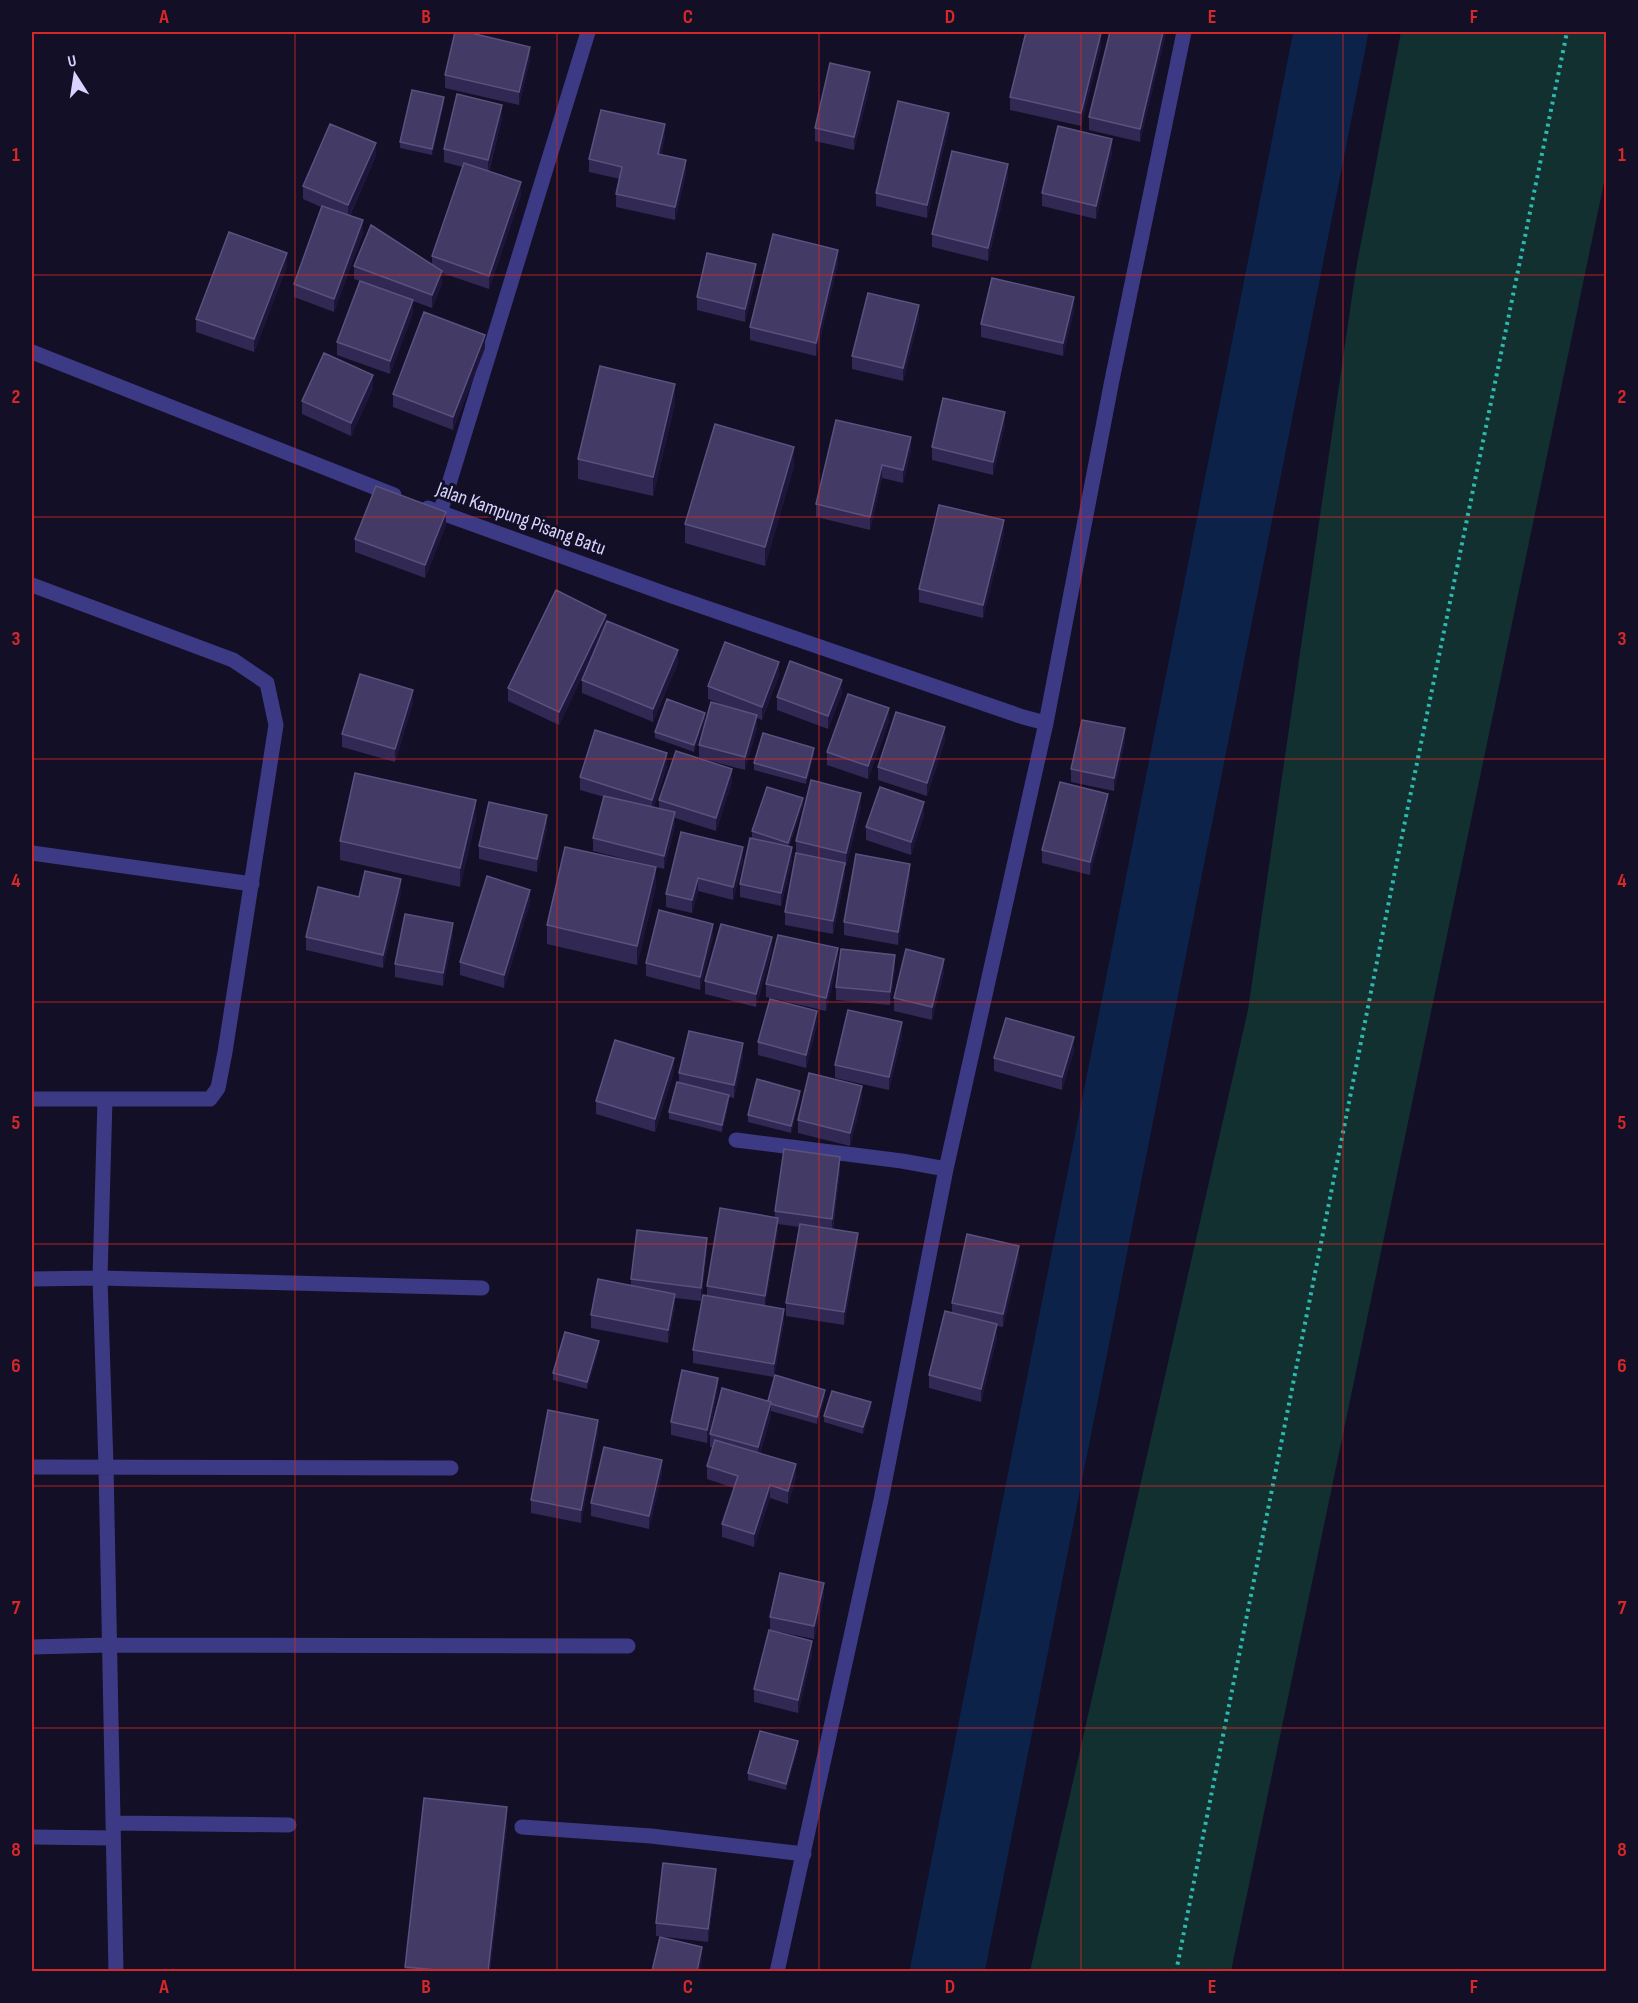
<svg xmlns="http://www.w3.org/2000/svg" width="1638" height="2003" viewBox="0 0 1638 2003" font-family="'Sofia Sans Condensed',sans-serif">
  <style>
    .green { fill: #12302f }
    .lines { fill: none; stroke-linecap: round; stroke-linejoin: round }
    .river { stroke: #0c2248; stroke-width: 74 }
    .path { stroke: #2fb8b0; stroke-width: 4; stroke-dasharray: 3 4.5; stroke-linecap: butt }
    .service { stroke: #3d3a85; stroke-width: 15 }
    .minor { stroke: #3d3a85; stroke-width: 15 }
    .wall { fill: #312854 }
    .shaded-wall { fill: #1d163a }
    .building { fill: #433a66; stroke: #5a527e; stroke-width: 1.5 }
    .grid { fill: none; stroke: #d62828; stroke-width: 1.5; stroke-opacity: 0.55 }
    .labels { text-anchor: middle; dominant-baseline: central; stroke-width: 6; stroke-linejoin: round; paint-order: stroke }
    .street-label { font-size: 20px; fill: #d9d4ff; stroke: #130f26 }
    .neatline { fill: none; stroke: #d62828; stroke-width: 2 }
    .grid-label { font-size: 20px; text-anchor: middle; font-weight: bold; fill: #d62828 }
  </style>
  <rect width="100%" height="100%" fill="#130f26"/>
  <!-- green -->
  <path class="green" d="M1401 32H1606V173L1231 1971H1030L1248 1010 1356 269Z"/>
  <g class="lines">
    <!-- river -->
    <path class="river" d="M947 1972 1331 32"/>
    <!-- path -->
    <path class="path" d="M1176 1972 1402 836 1567 32"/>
    <!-- service -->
    <path class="service" d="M522 1827 651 1836 804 1854"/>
    <!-- minor -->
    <path class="minor" d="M32 352 394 495
      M428 508 669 595 1023 717 1046 723
      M440 513 588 32
      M32 585 233 660 267 683 276 725 225 1052 218 1088 210 1099H32
      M32 853 252 884
      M105 1099 100 1278 106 1466 116 1972
      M736 1140 902 1161 946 1169
      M32 1279 100 1278 482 1288
      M32 1467 451 1468
      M32 1647 109 1645 628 1646
      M113 1823 289 1825
      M32 1837 113 1838
      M777 1972 881 1500 946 1169 1046 723 1112 380 1184 32"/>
  </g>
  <!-- wall -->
  <path class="wall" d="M1166 32 1140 142 1089 130V117Z
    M1101 46 1081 126 1010 110V97Z
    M530 60 519 105 445 88V75Z
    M870 85 854 150 815 141V128Z
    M444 103 432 155 400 148V142Z
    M502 118 489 172 521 195 489 289 442 273V284L432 308 413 301V313L390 374 337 355V342L360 281 354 279V266L432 264V256L462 167 444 162V149Z
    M949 126 927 218 876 206V193Z
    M665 137 661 155 686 173 675 220 616 207V194L620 179 589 172V159Z
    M1112 152 1096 219 1042 206V193Z
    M376 156 350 215 363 233 334 312 294 297V284L321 207 303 199V186Z
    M1008 177 988 261 932 247V234Z
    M838 263 816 356 750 340V327Z
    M287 266 254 352 196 332V319Z
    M756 277 745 322 697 310V297Z
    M1074 310 1063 356 981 337V324Z
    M919 318 903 381 852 369V356Z
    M485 348 453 430 393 407V394Z
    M373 388 351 436 302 414V401Z
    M675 403 653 496 578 479V459Z
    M836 420 911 450 903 483 882 478 870 530 816 517V504Z
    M1005 425 993 475 932 460V447Z
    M794 466 765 566 685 543V524Z
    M446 525 425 578 355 552V539Z
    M1004 533 983 618 919 602V589Z
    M606 624 678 663 653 722 582 693V680L593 654 559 725 508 701V688Z
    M779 675 762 720 757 718V728L745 770 699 758V745L734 709 708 699V686Z
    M842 693 828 729 777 710V697Z
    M413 703 395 762 342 747V734Z
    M705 719 694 752 655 738V732Z
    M889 721 868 779 827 765V752Z
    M945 740 927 796 878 780V767Z
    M1125 741 1114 791 1071 782V769Z
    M814 754 806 784 754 770V763Z
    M667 766 654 807 659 809V800L732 782 716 831 675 818V825L664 869 593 851V838L604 797 580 790V777Z
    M803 805 789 847 792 860 781 906 740 897V884L760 840 752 838V831Z
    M861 806 846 866H845V876L833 934 785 925V912L796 854V841Z
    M1108 807 1090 875 1042 863V850Z
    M924 815 911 855 866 840V827Z
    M476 819 460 887 340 860V841Z
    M547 828 537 872 479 859V846Z
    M681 832 743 860 733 900 698 891 692 913 666 907V894Z
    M910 877 898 945 844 935V922Z
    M656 886 637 965 547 944V925Z
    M401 892 383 968 306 950V937L359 897Z
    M530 903 504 988 460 975V962Z
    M453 936 443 986 395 977V964Z
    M713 937 700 990 646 976V963Z
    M772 950 756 1007 705 994V981Z
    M838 961 826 1011 766 997V984Z
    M895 968 890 1005 836 1000V987Z
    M944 972 932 1020 894 1011V998Z
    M817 1024 806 1068 758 1055V1042Z
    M902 1035 889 1090 835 1078V1065Z
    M1074 1050 1062 1090 994 1071V1058Z
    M743 1056 734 1098 729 1097V1101L722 1132 669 1119V1112L679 1083V1073Z
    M674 1071 655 1132 596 1114V1101Z
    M800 1097 791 1133 748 1122V1115Z
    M862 1099 850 1146 798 1133V1120Z
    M840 1170 833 1229 858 1246 844 1325 786 1316V1303L799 1227 778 1224V1231L765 1306 784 1322 774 1377 693 1363V1350L707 1296V1286L775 1218V1211Z
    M707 1251 701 1301 675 1298V1307L668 1343 591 1328V1315L631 1285V1279Z
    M1019 1259 1003 1327 997 1326V1337L981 1402 929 1388V1375L952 1312V1303Z
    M599 1348 587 1389 553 1380V1373Z
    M718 1391 707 1443 671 1435V1422Z
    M825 1396 817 1424 771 1411V1415L760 1454 796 1477 788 1504 770 1498 754 1547 722 1537V1524L734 1488 707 1479V1466L713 1448 710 1447V1434L768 1401Z
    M871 1409 863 1434 824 1422V1416Z
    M598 1433 581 1523 531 1513V1500Z
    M662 1473 649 1529 591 1516V1503Z
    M824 1596 814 1639 770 1630V1617Z
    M812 1654 798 1713 754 1702V1689Z
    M798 1748 786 1790 748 1780V1773Z
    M507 1826 490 1971H405V1967Z
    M716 1882 708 1942 656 1936V1923Z"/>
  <!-- shaded-wall -->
  <path class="shaded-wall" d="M1163 32H1166L1140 142V129Z
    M1101 33V46L1081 126V113Z
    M530 47V60L519 105V92Z
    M870 72V85L854 150V137Z
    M444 97V103L432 155V149Z
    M502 105V118L488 173V160Z
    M949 113V126L927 218V205Z
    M665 124V137L658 167V154Z
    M1112 139V152L1096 219V206Z
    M376 143V156L348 218V205Z
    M686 160V173L675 220V207Z
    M1008 164V177L988 261V248Z
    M521 182V195L489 289V276Z
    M363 220V233L334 312V299Z
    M838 250V263L816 356V343Z
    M287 253V266L254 352V339Z
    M756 264V277L745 322V309Z
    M442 271V284L432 308V295Z
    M1074 297V310L1063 356V343Z
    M413 300V313L390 374V361Z
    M919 305V318L903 381V368Z
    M485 335V348L453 430V417Z
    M373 375V388L351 436V423Z
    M675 384V403L653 496V477Z
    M1005 412V425L993 475V462Z
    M911 437V450L903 483V470Z
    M794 447V466L765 566V547Z
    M882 465V478L870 530V517Z
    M446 512V525L425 578V565Z
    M1004 520V533L983 618V605Z
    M606 615V628L559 725V712Z
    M678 650V663L653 722V709Z
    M779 662V675L762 720V707Z
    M842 680V693L828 729V716Z
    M413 690V703L395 762V749Z
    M889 708V721L868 779V766Z
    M705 713V719L694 752V745Z
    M757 715V728L745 770V757Z
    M945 727V740L927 796V783Z
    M1125 728V741L1114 791V778Z
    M814 748V754L806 784V778Z
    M667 753V766L652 813V800Z
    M732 769V782L716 831V818Z
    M861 793V806L846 866V853Z
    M1108 794V807L1090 875V862Z
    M803 798V805L788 849V843Z
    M476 800V819L460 887V868Z
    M924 802V815L911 855V842Z
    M675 812V825L664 869V856Z
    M547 815V828L537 872V859Z
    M743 847V860L733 900V887Z
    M792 847V860L781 906V893Z
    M845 863V876L833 934V921Z
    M910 864V877L898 945V932Z
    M656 867V886L637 965V946Z
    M698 878V891L692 913V900Z
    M401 879V892L383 968V955Z
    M530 890V903L504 988V975Z
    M453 923V936L443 986V973Z
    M713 924V937L700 990V977Z
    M772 937V950L756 1007V994Z
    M838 948V961L826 1011V998Z
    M895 955V968L890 1005V992Z
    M944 959V972L932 1020V1007Z
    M817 1011V1024L806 1068V1055Z
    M902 1022V1035L889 1090V1077Z
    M1074 1037V1050L1062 1090V1077Z
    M743 1043V1056L734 1098V1085Z
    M674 1058V1071L655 1132V1119Z
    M862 1086V1099L850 1146V1133Z
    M800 1091V1097L791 1133V1126Z
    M729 1095V1101L722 1132V1125Z
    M840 1157V1170L832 1232V1219Z
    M778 1218V1231L765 1309V1296Z
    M858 1233V1246L844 1325V1312Z
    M707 1238V1251L701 1301V1288Z
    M1019 1246V1259L1003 1327V1314Z
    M675 1294V1307L668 1343V1330Z
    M784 1309V1322L774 1377V1364Z
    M997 1324V1337L981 1402V1389Z
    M599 1341V1348L587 1389V1382Z
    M718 1378V1391L707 1443V1430Z
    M825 1390V1396L817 1424V1417Z
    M771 1402V1415L758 1460V1447Z
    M871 1402V1409L863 1434V1427Z
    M598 1420V1433L581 1523V1510Z
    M662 1460V1473L649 1529V1516Z
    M796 1464V1477L788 1504V1491Z
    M770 1485V1498L754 1547V1534Z
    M824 1583V1596L814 1639V1626Z
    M812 1641V1654L798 1713V1700Z
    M798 1741V1748L786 1790V1784Z
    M507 1807V1826L490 1971H488Z
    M716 1869V1882L708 1942V1929Z
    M702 1947V1960L700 1971H697Z"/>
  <!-- building -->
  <path class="building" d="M455 32H467L530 47 519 92 445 75Z
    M1026 32H1094L1101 33 1081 113 1010 97Z
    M1110 32H1163L1140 129 1089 117Z
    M830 63 870 72 854 137 815 128Z
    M412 90 444 97 432 149 400 142Z
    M457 94 502 105 488 160 444 149Z
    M898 101 949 113 927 205 876 193Z
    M601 110 665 124 658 154 686 160 675 207 616 194 622 167 589 159Z
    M330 124 376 143 348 205 303 186Z
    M1058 126 1112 139 1096 206 1042 193Z
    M952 151 1008 164 988 248 932 234Z
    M464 163 521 182 489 276 432 256Z
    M322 206 363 220 334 299 294 284Z
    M371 225 442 271 432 295 354 266Z
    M229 232 287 253 254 339 196 319Z
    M773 234 838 250 816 343 750 327Z
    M707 253 756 264 745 309 697 297Z
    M992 278 1074 297 1063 343 981 324Z
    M360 281 413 300 390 361 337 342Z
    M868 293 919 305 903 368 852 356Z
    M424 312 485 335 453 417 393 394Z
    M324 353 373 375 351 423 302 401Z
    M600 366 675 384 653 477 578 459Z
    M943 398 1005 412 993 462 932 447Z
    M836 420 911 437 903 470 882 465 870 517 816 504Z
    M715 424 794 447 765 547 685 524Z
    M376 486 446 512 425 565 355 539Z
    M939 505 1004 520 983 605 919 589Z
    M556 590 606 615 559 712 508 688Z
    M607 621 678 650 653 709 582 680Z
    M725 642 779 662 762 707 708 686Z
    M790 661 842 680 828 716 777 697Z
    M360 674 413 690 395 749 342 734Z
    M848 694 889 708 868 766 827 752Z
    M667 699 705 713 694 745 655 732Z
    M711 702 757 715 745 757 699 745Z
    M896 712 945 727 927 783 878 767Z
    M1082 720 1125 728 1114 778 1071 769Z
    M595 730 667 753 652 800 580 777Z
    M763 733 814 748 806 778 754 763Z
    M676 751 732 769 716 818 659 800Z
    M355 773 476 800 460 868 340 841Z
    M811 780 861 793 846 853 796 841Z
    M1060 782 1108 794 1090 862 1042 850Z
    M767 787 803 798 788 843 752 831Z
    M880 787 924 802 911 842 866 827Z
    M604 796 675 812 664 856 593 838Z
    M489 802 547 815 537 859 479 846Z
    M681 832 743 847 733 887 698 878 692 900 666 894Z
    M750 838 792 847 781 893 740 884Z
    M565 847 656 867 637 946 547 925Z
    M796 853 845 863 833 921 785 912Z
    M856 854 910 864 898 932 844 922Z
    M365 871 401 879 383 955 306 937 318 887 359 897Z
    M487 876 530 890 504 975 460 962Z
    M659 910 713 924 700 977 646 963Z
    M405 914 453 923 443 973 395 964Z
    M721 924 772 937 756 994 705 981Z
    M778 935 838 948 826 998 766 984Z
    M841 949 895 955 890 992 836 987Z
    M906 949 944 959 932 1007 894 998Z
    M770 999 817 1011 806 1055 758 1042Z
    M848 1010 902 1022 889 1077 835 1065Z
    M1006 1018 1074 1037 1062 1077 994 1058Z
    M689 1031 743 1043 734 1085 679 1073Z
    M615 1040 674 1058 655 1119 596 1101Z
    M809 1073 862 1086 850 1133 798 1120Z
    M757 1079 800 1091 791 1126 748 1115Z
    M677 1082 729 1095 722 1125 669 1112Z
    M784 1149 840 1157 832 1219 775 1211Z
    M720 1208 778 1218 765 1296 707 1286Z
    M800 1224 858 1233 844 1312 786 1303Z
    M637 1230 707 1238 701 1288 631 1279Z
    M967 1234 1019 1246 1003 1314 952 1303Z
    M598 1279 675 1294 668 1330 591 1315Z
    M703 1295 784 1309 774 1364 693 1350Z
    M945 1311 997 1324 981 1389 929 1375Z
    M565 1332 599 1341 587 1382 553 1373Z
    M682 1370 718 1378 707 1430 671 1422Z
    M775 1375 825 1390 817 1417 771 1404V1402L768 1401Z
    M722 1388 771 1402 758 1447 710 1434Z
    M832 1391 871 1402 863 1427 824 1416Z
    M548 1410 598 1420 581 1510 531 1500Z
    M715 1440 796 1464 788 1491 770 1485 754 1534 722 1524 738 1476 707 1466Z
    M604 1447 662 1460 649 1516 591 1503Z
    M780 1573 824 1583 814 1626 770 1617Z
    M769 1630 812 1641 798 1700 754 1689Z
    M760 1731 798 1741 786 1784 748 1773Z
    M424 1798 507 1807 488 1971H448L405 1967Z
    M663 1863 716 1869 708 1929 656 1923Z
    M660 1937 702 1947 697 1971H652Z"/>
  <!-- grid -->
  <path class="grid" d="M295 32V1972M557 32V1972M819 32V1972M1081 32V1972M1343 32V1972M32 275H1606M32 517H1606M32 759H1606M32 1002H1606M32 1244H1606M32 1486H1606M32 1728H1606"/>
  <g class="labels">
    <!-- street labels -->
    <g class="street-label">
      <text transform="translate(521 519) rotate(20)">Jalan Kampung Pisang Batu</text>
    </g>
  </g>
  <!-- border -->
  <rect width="1638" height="2003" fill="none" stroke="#130f26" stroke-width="66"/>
  <!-- north arrow -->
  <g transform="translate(75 75) rotate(348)" stroke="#130f26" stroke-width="4.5" paint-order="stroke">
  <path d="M0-4.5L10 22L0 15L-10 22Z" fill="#d9d4ff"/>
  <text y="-9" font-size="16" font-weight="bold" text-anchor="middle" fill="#d9d4ff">U</text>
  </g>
  <rect x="33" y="33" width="1572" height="1937" class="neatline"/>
  <g class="grid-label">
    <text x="164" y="23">A</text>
    <text x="426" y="23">B</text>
    <text x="688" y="23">C</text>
    <text x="950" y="23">D</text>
    <text x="1212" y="23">E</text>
    <text x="1474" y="23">F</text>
    <text x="16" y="161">1</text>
    <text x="1622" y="161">1</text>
    <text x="16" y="403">2</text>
    <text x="1622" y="403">2</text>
    <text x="16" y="645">3</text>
    <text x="1622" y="645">3</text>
    <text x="16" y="887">4</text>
    <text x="1622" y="887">4</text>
    <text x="16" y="1129">5</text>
    <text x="1622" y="1129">5</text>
    <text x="16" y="1372">6</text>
    <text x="1622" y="1372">6</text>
    <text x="16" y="1614">7</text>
    <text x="1622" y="1614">7</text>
    <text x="16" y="1856">8</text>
    <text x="1622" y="1856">8</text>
    <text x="164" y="1993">A</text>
    <text x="426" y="1993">B</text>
    <text x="688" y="1993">C</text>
    <text x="950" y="1993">D</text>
    <text x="1212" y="1993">E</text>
    <text x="1474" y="1993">F</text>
  </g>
</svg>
